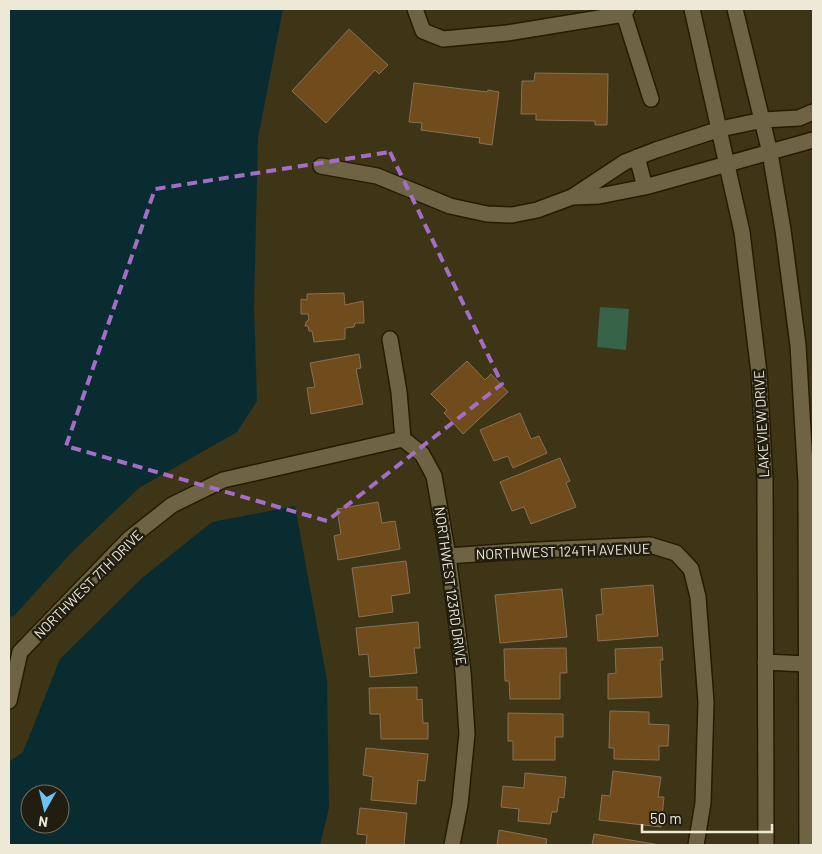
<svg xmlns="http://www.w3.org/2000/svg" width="822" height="854" viewBox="0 0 822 854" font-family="Barlow,sans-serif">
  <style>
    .green { fill: #376349 }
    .water { fill: #092c31; fill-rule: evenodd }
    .building { fill: #704c1d; stroke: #887056 }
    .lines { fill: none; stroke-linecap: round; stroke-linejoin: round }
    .minor-casing { stroke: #251c00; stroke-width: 18 }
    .minor { stroke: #6e6444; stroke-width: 15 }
    .marked { fill: none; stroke: #a36ec7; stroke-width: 4; stroke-dasharray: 10 6; stroke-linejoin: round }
    .labels { text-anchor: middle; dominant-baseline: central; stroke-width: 5; stroke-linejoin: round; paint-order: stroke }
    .street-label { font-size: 14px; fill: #eee8d6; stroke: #211d10 }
  </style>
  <rect width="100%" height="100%" fill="#3e3516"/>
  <!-- green -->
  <path class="green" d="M600 307 629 309 626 350 597 347Z"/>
  <!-- water -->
  <path class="water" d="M9 9H283L258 138 254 306 257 401 237 432 139 488 71 553 14 616 9 617Z
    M295 506 327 680 329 808 320 845H9V762L23 752 60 659 142 578 212 522ZM30 794H60V824H30Z"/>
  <!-- building -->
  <path class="building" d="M349 29 388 65 379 74 375 70 326 123 292 91Z
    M535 73 608 74 607 125H595V121L536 120V114H521L522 81H534Z
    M414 83 487 92 488 90 499 92 492 145 479 143 480 138 421 130 422 123 409 122Z
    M344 293 345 305 363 301 364 323H355L354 327 345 328V339L314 342 312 331H309L308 326H305L306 322 309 319 308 314H301V299L307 300V294Z
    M359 354 361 368 356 369 363 404 311 414 307 388 315 387 310 363Z
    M467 361 485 380 491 374 508 392 463 434 444 413 447 410 431 394Z
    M520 413 531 439 539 436 547 453 513 468 508 456 494 461 480 430Z
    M560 458 570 481 566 483 576 507 531 524 524 507 512 511 500 482Z
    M378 502 382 523 395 521 400 549 338 560 334 536 341 534 337 509Z
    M406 561 410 593 391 596 393 612 359 617 352 568Z
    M653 585 658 636 598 641 596 615 603 614 601 589Z
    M562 589 567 637 500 643 495 595Z
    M418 622 420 648H414L417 673 370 677 368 654 359 655 356 628Z
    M662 647 663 660H660L662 697 608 699V674L616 673 615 649Z
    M566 648 567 673H560V699H510L509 681H505L504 649Z
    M417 687V700L422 699 423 723H428V739H381L380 714H370L369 688Z
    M610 711 649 712V724L669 725 668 746H659V760L614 759V748H609Z
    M508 713 563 714V737H555V760H513V741H508Z
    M366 748 428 754 425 781 418 780 416 804 371 800 373 777 363 775Z
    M613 771 661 777 658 797H664L661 827 599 820 602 795 610 796Z
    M525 773 566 777 564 798 559 797 557 812H552L550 824 518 821 519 809 501 807 503 786 524 788Z
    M360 808 407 813 404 845H366L367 835 357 834Z
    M499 830 547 839 546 845H497Z
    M594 834 660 845H592Z"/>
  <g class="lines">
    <defs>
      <path id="minor" d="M415 9 423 31 443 39 507 33 624 14 627 9
        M692 9 742 232 759 373 765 481 766 845
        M735 9 770 153 783 230 798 345 806 482 807 845
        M624 14 651 99
        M637 157 645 187
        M321 166 377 176 450 206 487 214 512 215 537 210 572 197 625 162 656 150 720 129 763 120 799 118 813 112
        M572 197 599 196 645 187 813 140
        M390 339 399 392 403 439 422 454 434 476 448 556 463 672 467 734 460 804 452 845
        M448 556 517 551 650 545 676 553 691 569 698 597 706 702 703 803 696 845
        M765 662 806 664
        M9 701 20 652 129 539 172 505 223 480 403 439"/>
    </defs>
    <!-- minor casing -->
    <use href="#minor" class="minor-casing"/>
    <!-- minor -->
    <use href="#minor" class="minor"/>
  </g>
  <!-- marked area -->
  <path class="marked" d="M390 152 502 384 327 521 66 446 155 189Z"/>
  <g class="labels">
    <!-- street labels -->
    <g class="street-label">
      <text transform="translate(761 424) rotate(-93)">LAKEVIEW DRIVE</text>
      <text transform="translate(563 551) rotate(-2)">NORTHWEST 124TH AVENUE</text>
      <text transform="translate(88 584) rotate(-45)">NORTHWEST 7TH DRIVE</text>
      <text transform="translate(451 586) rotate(82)">NORTHWEST 123RD DRIVE</text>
    </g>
  </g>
  <!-- border -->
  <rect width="822" height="854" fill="none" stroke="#eee8d6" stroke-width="20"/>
  <!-- north arrow -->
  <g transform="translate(45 809) rotate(188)"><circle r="24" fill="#211d10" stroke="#736e5f"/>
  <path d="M0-4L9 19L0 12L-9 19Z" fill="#6ac3f1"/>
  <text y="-8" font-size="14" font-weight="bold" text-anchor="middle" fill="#eee8d6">N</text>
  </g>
  <!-- scale -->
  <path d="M642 824v8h130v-8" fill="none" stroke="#eee8d6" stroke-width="2.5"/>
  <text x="650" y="824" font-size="15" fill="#eee8d6" stroke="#211d10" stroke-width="4" paint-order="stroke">50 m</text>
</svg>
